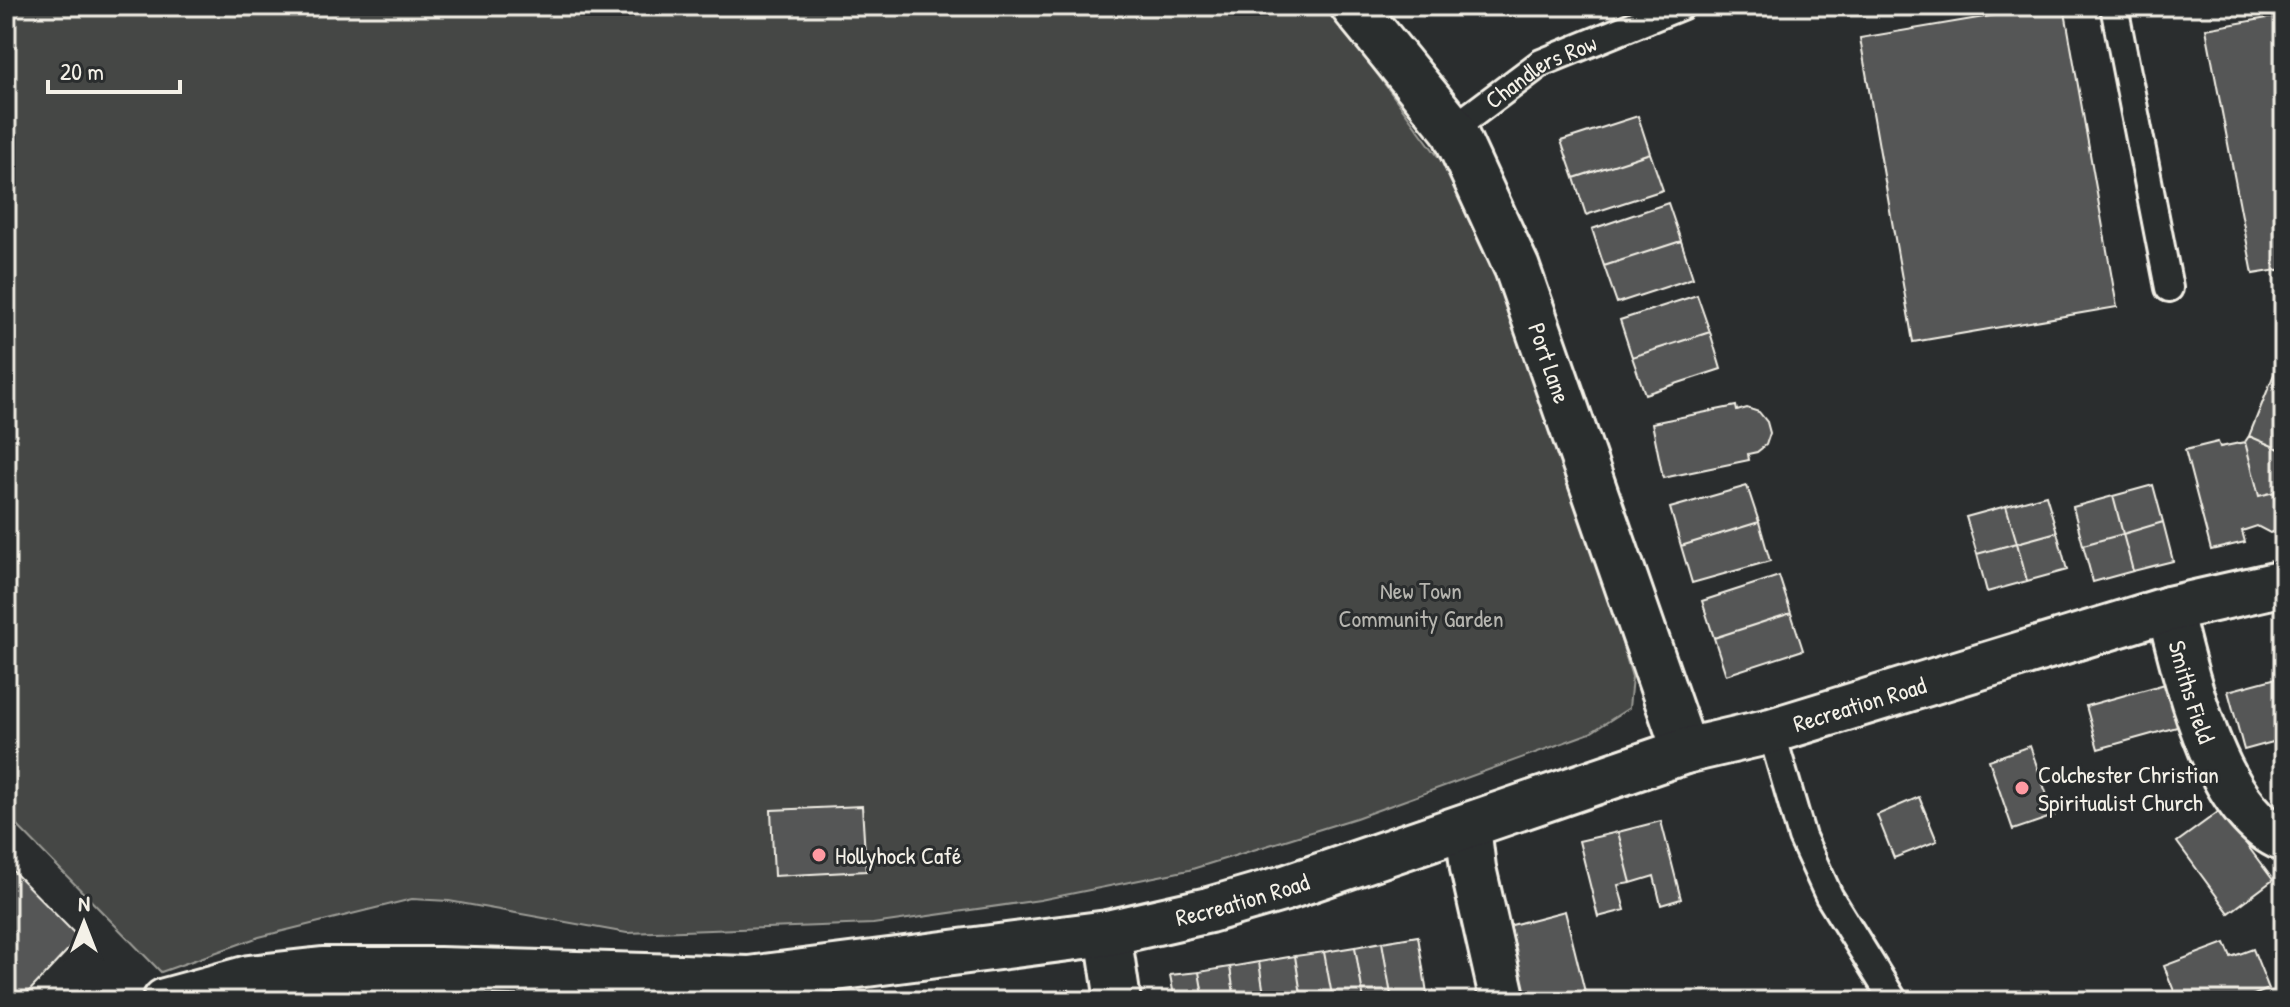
<svg xmlns="http://www.w3.org/2000/svg" width="2290" height="1007" viewBox="0 0 2290 1007" font-family="'Patrick Hand',sans-serif">
  <style>
    .green { fill: #444645; stroke: #9c9c96; stroke-width: 2 }
    .building { fill: #555756; stroke: #f4f1e8; stroke-width: 2 }
    .lines { fill: none; stroke-linecap: round; stroke-linejoin: round }
    .service-casing { stroke: #f4f1e8; stroke-width: 32 }
    .minor-casing { stroke: #f4f1e8; stroke-width: 50 }
    .service { stroke: #2a2d2e; stroke-width: 26 }
    .minor { stroke: #2a2d2e; stroke-width: 44 }
    .poi-dot { fill: #ff9aa2; stroke: #2a2d2e; stroke-width: 3 }
    .labels { text-anchor: middle; dominant-baseline: central; stroke-width: 6; stroke-linejoin: round; paint-order: stroke }
    .street-label { font-size: 24px; fill: #f4f1e8; stroke: #2a2d2e }
    .park-label { font-size: 24px; fill: #b6b5af; stroke: #2a2d2e }
    .poi-label { font-size: 24px; fill: #f4f1e8; stroke: #2a2d2e; text-anchor: start }
  </style>
  <rect width="100%" height="100%" fill="#2a2d2e"/>
  <filter id="ink" filterUnits="userSpaceOnUse"><feTurbulence type="fractalNoise" baseFrequency=".0125" numOctaves="2"/><feDisplacementMap in="SourceGraphic" scale="16" xChannelSelector="R" yChannelSelector="G"/><feConvolveMatrix kernelMatrix="1 2 1 2 8 2 1 2 1" color-interpolation-filters="sRGB"/></filter>
  <g filter="url(#ink)">
    <!-- green -->
    <path class="green" d="M6 6H1327L1473 204 1534 349 1632 677 1629 708 1590 733 1356 818 1189 870 1040 900 873 924 627 933 449 901 412 899 259 937 161 972 6 814Z"/>
    <!-- building -->
    <path class="building" d="M2049 6H2064L2117 307 1913 342 1860 38Z
      M2284 15V269L2253 274 2206 29Z
      M1638 116 1650 153 1574 178 1561 141Z
      M1650 153 1663 190 1586 215 1574 178Z
      M1668 203 1681 241 1604 266 1592 229Z
      M1681 241 1693 278 1617 303 1604 266Z
      M1697 295 1710 332 1632 357 1620 320Z
      M1710 332 1721 369 1645 394 1632 357Z
      M2283 352H2284V451L2249 436Z
      M1736 406 1737 411 1747 408 1759 412 1767 422 1770 433 1766 445 1757 452 1748 454 1749 460 1663 478 1652 423Z
      M2249 436 2284 451V483L2274 492 2259 496 2245 442Z
      M2218 442 2220 447 2245 442 2259 496 2274 492 2275 500 2284 505V522L2280 530 2270 533 2257 526 2242 531 2245 542 2211 550 2185 450Z
      M2153 485 2163 522 2123 534 2113 496Z
      M1747 486 1759 522 1681 546 1670 508Z
      M2046 495 2057 532 2017 543 2006 506Z
      M2113 496 2123 534 2083 545 2073 507Z
      M2006 506 2017 543 1977 554 1966 517Z
      M1759 522 1770 561 1692 583 1681 546Z
      M2163 522 2173 561 2133 571 2123 534Z
      M2057 532 2067 570 2027 581 2017 543Z
      M2123 534 2133 571 2093 582 2083 545Z
      M2017 543 2027 581 1987 592 1977 554Z
      M1779 576 1791 613 1714 638 1702 601Z
      M1791 613 1803 650 1726 675 1714 638Z
      M2284 676V739L2244 750 2228 691Z
      M2183 679 2195 722 2098 749 2086 706Z
      M2030 746 2054 816 2013 830 1989 760Z
      M1919 797 1937 841 1894 858 1877 815Z
      M862 806 866 871 774 876 771 810Z
      M2221 810 2273 880 2229 913 2177 842Z
      M1661 821 1681 899 1661 905 1654 876 1631 883 1618 832Z
      M1618 832 1631 883 1618 885 1625 910 1598 917 1579 841Z
      M6 864 79 938 21 1000 6 984Z
      M1565 911 1587 1000 1527 1001 1508 926Z
      M1418 936 1427 994 1421 995 1422 1001H1392L1382 942Z
      M1382 942 1392 1001H1364L1355 947Z
      M2225 943 2231 957 2253 949 2269 989 2239 1001H2178L2164 966Z
      M1355 947 1364 1001H1333L1324 952Z
      M1324 952 1333 1001H1302L1295 956Z
      M1295 956 1302 1001H1265L1259 962Z
      M1259 962 1265 1001H1235L1230 967Z
      M1230 967 1235 1001H1204L1199 972Z
      M1199 972 1204 1001H1175L1170 975Z
      M1069 990 1070 994 1074 993 1076 1001H1047L1046 998 1052 997 1051 993Z
      M1042 994 1047 1001H1024L1023 997Z"/>
    <g class="lines">
      <defs>
        <g id="service">
          <path d="M2114 6 2169 288"/>
          <path id="s1" d="M1453 129 1541 63 1681 6"/>
          <path d="M1771 731 1802 837 1829 896 1894 1001"/>
        </g>
        <g id="minor">
          <path id="s2" d="M1353 6 1453 129 1517 268 1685 751"/>
          <path id="s3" d="M2169 609C2186 676 2215 811 2284 839"/>
          <path d="M1468 827 1473 868 1503 1001"/>
          <path d="M1108 933 1118 1001"/>
          <path id="s4" d="M165 1001 249 978 322 970H439L749 979 1108 933 1209 910 1285 888 1685 751 1771 731 2169 609 2284 583"/>
        </g>
      </defs>
      <!-- service casing -->
      <use href="#service" class="service-casing"/>
      <!-- minor casing -->
      <use href="#minor" class="minor-casing"/>
      <!-- service -->
      <use href="#service" class="service"/>
      <!-- minor -->
      <use href="#minor" class="minor"/>
    </g>
  </g>
  <!-- markers -->
  <g class="poi-dot">
    <circle cx="2022" cy="788" r="8"/>
    <circle cx="819" cy="855" r="8"/>
  </g>
  <g class="labels">
    <!-- street labels -->
    <g class="street-label">
      <text stroke="none"><textPath href="#s1" startOffset="106">Chandlers Row</textPath></text>
      <text stroke="none"><textPath href="#s2" startOffset="412">Port Lane</textPath></text>
      <text stroke="none"><textPath href="#s3" startOffset="86">Smiths Field</textPath></text>
      <text stroke="none"><textPath href="#s4" startOffset="1736">Recreation Road</textPath></text>
      <text stroke="none"><textPath href="#s4" startOffset="1088">Recreation Road</textPath></text>
    </g>
    <!-- park labels -->
    <g class="park-label">
      <text x="1421" y="590">New Town<tspan x="1421" dy="28">Community Garden</tspan></text>
    </g>
    <!-- poi labels -->
    <g class="poi-label">
      <text x="2038" y="774">Colchester Christian<tspan x="2038" dy="28">Spiritualist Church</tspan></text>
      <text x="835" y="855">Hollyhock Café</text>
    </g>
  </g>
  <!-- margin -->
  <rect width="2290" height="1007" fill="none" stroke="#2a2d2e" stroke-width="32"/>
  <rect x="16" y="16" width="2258" height="975" fill="none" stroke="#f4f1e8" stroke-width="3" filter="url(#ink)"/>
  <!-- north arrow -->
  <g transform="translate(84 923)" stroke="#2a2d2e" stroke-width="6" paint-order="stroke">
  <path d="M0-6L14 30L0 20L-14 30Z" fill="#f4f1e8"/>
  <text y="-12" font-size="22" font-weight="bold" text-anchor="middle" fill="#f4f1e8">N</text>
  </g>
  <!-- scale -->
  <path d="M48 80v12h132v-12" fill="none" stroke="#f4f1e8" stroke-width="4"/>
  <text x="60" y="80" font-size="24" fill="#f4f1e8" stroke="#2a2d2e" stroke-width="6" paint-order="stroke">20 m</text>
</svg>
